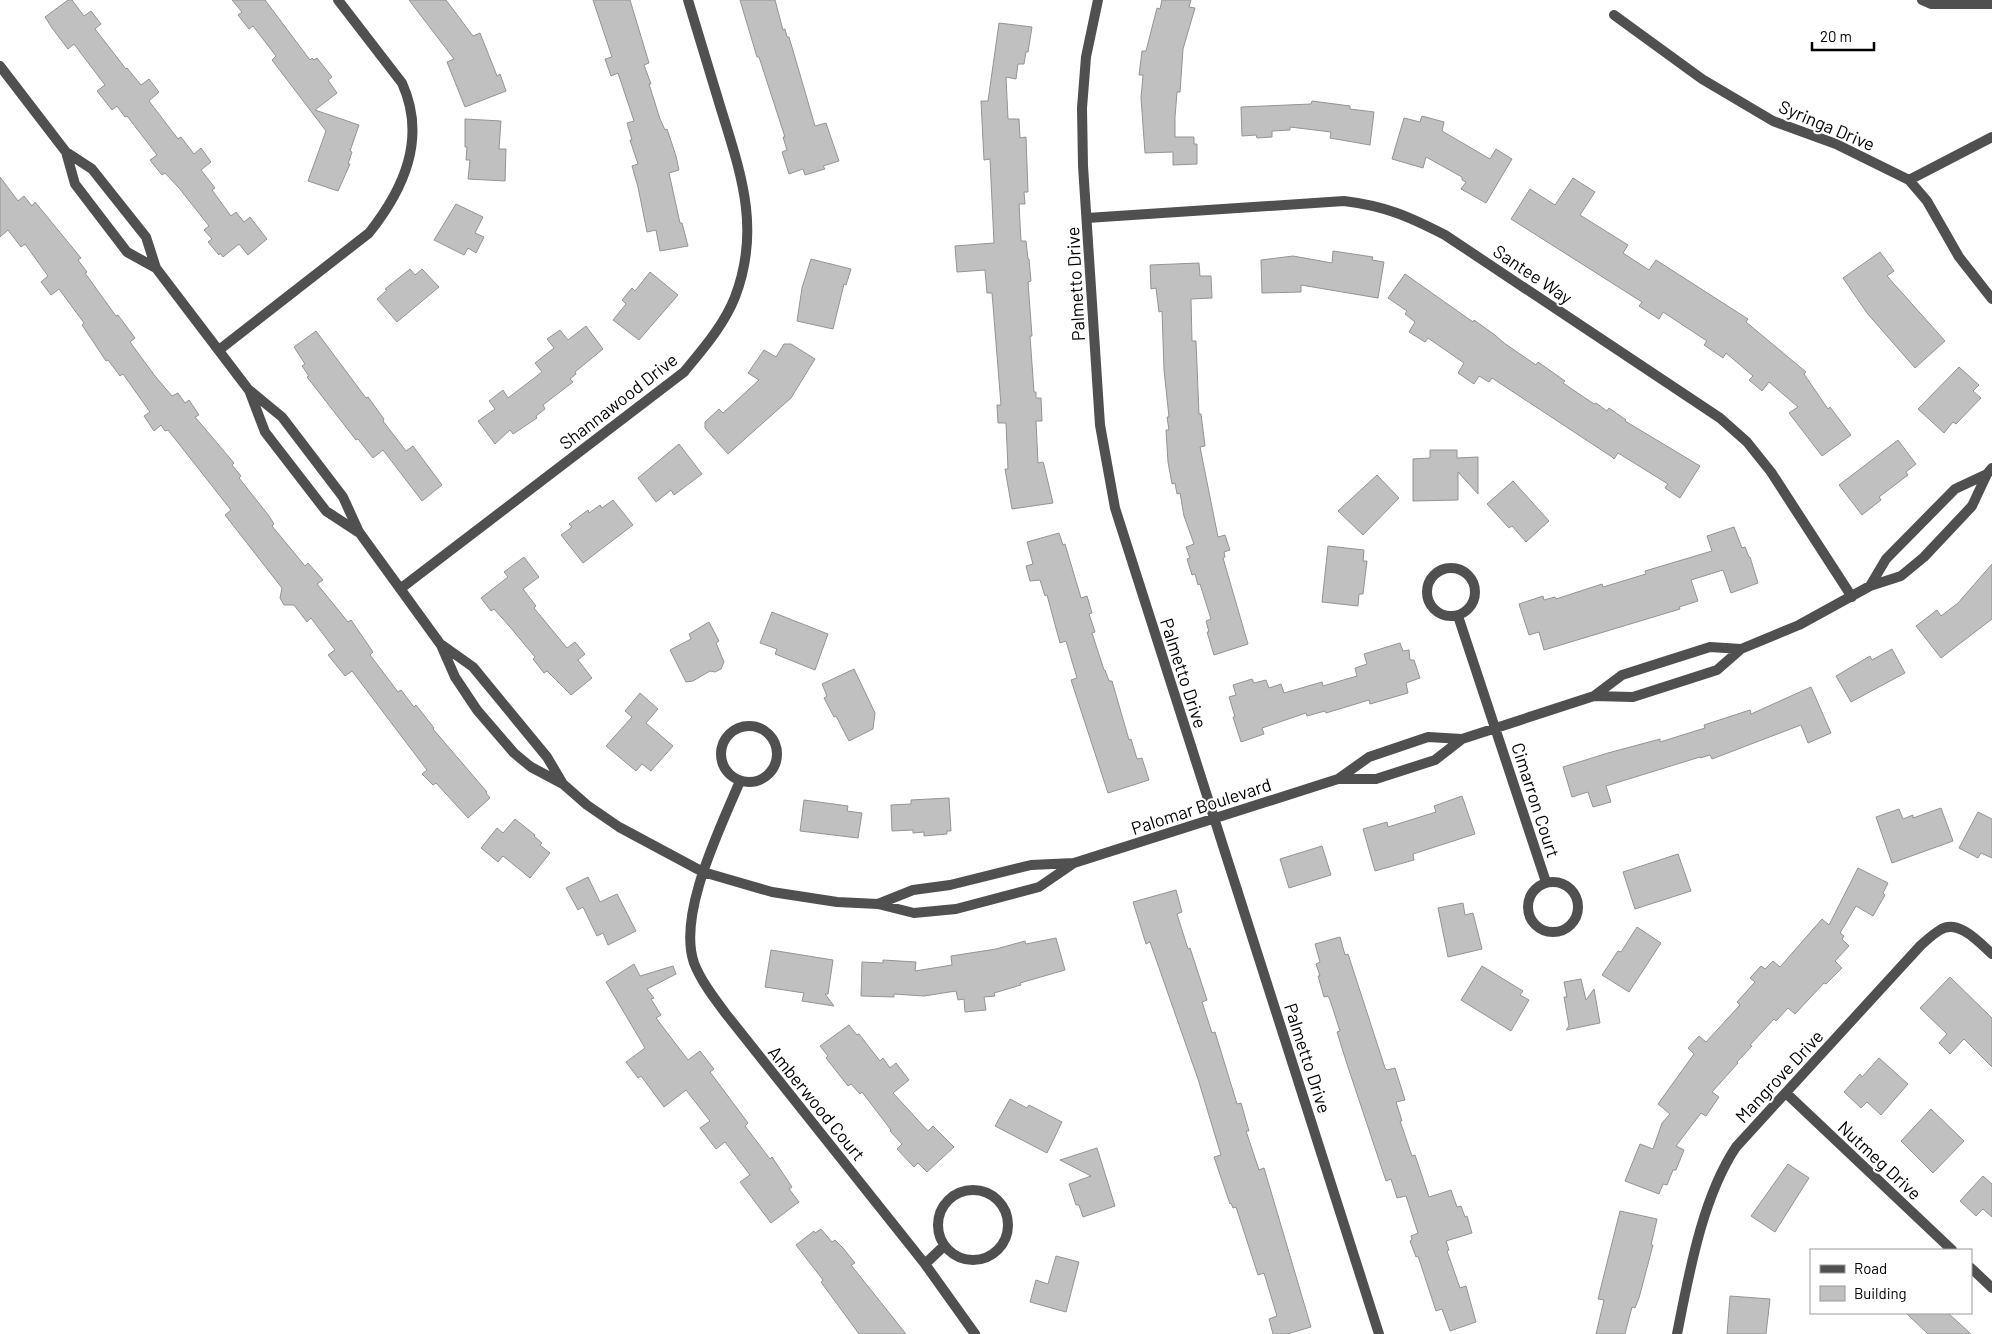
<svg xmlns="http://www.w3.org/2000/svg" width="1992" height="1334" viewBox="0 0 1992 1334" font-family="Barlow,sans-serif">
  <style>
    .building { fill: #c0c0c0; stroke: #949494 }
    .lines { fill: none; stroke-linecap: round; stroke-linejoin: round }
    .lane { stroke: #505050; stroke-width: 10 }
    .street { stroke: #505050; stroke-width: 10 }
    .labels { text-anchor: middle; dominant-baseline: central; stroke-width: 4; stroke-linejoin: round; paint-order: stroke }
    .street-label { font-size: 18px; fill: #000; stroke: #fff }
  </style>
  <rect width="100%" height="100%" fill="#fff"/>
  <!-- building -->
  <path class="building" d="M68 0H72L84 16 91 11 101 24 95 29 126 69 127 68 141 85 149 79 159 92 149 101 178 139 181 137 194 154 201 148 211 162 201 170 215 188 212 190 231 216 236 212 244 222 250 217 267 239 248 255 239 244 223 257 220 253 219 255 208 242 212 239 204 230 209 226 179 188 165 173 162 175 150 160 157 155 127 116 125 117 117 106 112 110 97 91 105 85 74 44 68 49 52 28 45 17Z
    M232 0H265L310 60 312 58 314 60 317 58 332 77 328 80 337 93 315 110 359 125 350 151 352 152 348 164H350L338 191 308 181 326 131 272 60 276 56 253 26 249 29 238 15 242 12Z
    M409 0H446L473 36 480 33 497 76 500 74 506 91 465 107 447 62 454 59Z
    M593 0H630L649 63 644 65 651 84H649L660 119 665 130 667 129 676 156 679 170 669 173 680 223H682L688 246 660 251 656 230 647 232 638 187 632 166 638 164 630 140H632L627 123 634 121 618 73 611 76 605 59 612 57Z
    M740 0H775L783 30 785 29 787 37H789L815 126 826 123 839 161 823 166 825 169 805 175 803 169 789 174 782 152 787 150 783 137H785L759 57H757Z
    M1162 0H1191L1189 7 1195 8 1183 49 1180 92H1177L1175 117V137H1194V144H1197V164L1173 165V152L1145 153 1141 98 1143 75H1139L1142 51H1146L1157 8 1160 9Z
    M999 23 1032 27 1028 52H1026L1024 64H1018L1016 79 1006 77 1008 119H1019L1020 138 1026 137 1028 192H1024L1025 204H1019L1021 241H1026L1028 259H1029L1031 281 1028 282 1032 336H1030L1034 392H1036V398H1041L1042 421H1036L1038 463 1043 462 1044 465 1053 503 1012 509 1005 469H1008L1006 423H998L997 405H1001L992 293H987L985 270 957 272 955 246 994 243 990 159 984 160 981 101H988Z
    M1312 101 1350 106V109L1374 112 1370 145 1330 138 1331 132 1290 127V130L1272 131V137L1257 138 1256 135 1242 136 1241 107 1311 104Z
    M1422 116 1444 122 1442 131 1490 159 1496 149 1512 159 1486 203 1461 189 1466 182 1462 180V177L1426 157 1423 168 1392 159 1404 118 1420 122Z
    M465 119 501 121 499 149H506L505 181 468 179 470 160H466L467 147H465Z
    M0 177 18 201 24 196 32 206 35 202 81 258 78 260 87 272 85 273 108 305 116 316 118 315 135 338 130 342 155 376 172 396 178 393 185 403 189 400 199 415 195 417 234 463 232 465 241 476 239 478 269 516 274 524 272 526 305 566 308 563 323 580 317 584 348 622 351 620 373 652 370 655 398 692 401 690 414 707 416 705 434 728 433 729 487 792 486 793 490 798 468 818 436 783 433 785 422 774 427 770 352 671 345 676 328 655 335 650 311 618 307 622 294 605H284L280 598 282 588 225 515 231 510 168 430 165 431 161 425 154 431 144 416 150 412 123 374 120 376 108 360 106 361 82 325 84 323 59 289 51 295 41 282 48 276 25 244 21 247 8 230 0 237Z
    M1573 178 1595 192 1580 215 1628 245 1623 253 1649 270 1656 260 1748 319 1746 322 1806 372 1804 374 1828 409 1830 407 1851 435 1822 456 1789 413 1798 407 1769 382 1762 391 1749 380 1753 376 1726 353 1723 358 1704 345 1707 341 1663 312 1659 319 1639 306 1642 302 1511 219 1530 189 1555 205Z
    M456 204 483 217 475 233 484 237 476 253 468 248 464 255 434 240Z
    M1333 251 1373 257 1372 260 1384 262 1378 298 1301 285V292L1262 293 1261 260 1293 256 1332 263Z
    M1880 252 1894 271 1887 276 1945 341 1915 368 1867 313 1843 278Z
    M811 259 851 269 846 285 844 284 833 329 797 321 802 288Z
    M1199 263 1200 276H1211L1212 298 1191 299 1192 341H1196L1199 414H1201L1205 446 1200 447 1218 537 1225 535 1230 550 1224 552 1225 557 1223 558 1248 644 1214 655 1207 632H1209L1206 621 1211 619 1200 584 1198 585 1195 574 1192 575 1187 559 1190 558 1186 547 1194 544 1184 516 1180 493 1177 494 1175 483 1172 484 1168 462 1166 430H1169L1167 417H1169L1164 370 1162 311 1159 312 1156 288 1151 289 1150 265Z
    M410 269 415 275 422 269 439 287 397 322 377 299 387 290 385 289Z
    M650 272 678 295 639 340 613 320 626 304 622 300 632 288 635 291Z
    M1405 274 1473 322 1474 320 1495 335 1504 343 1536 365 1538 362 1565 381 1563 383 1594 404 1596 403 1607 411 1609 408 1626 420 1625 421 1700 466 1680 498 1665 488 1668 484 1618 453 1614 459 1612 457 1492 378 1489 382 1479 376 1474 384 1458 373 1464 363 1428 338 1425 342 1409 332 1415 322 1405 314 1407 311 1388 298Z
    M586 326 603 349 575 372 576 374 570 379 573 382 543 405 545 409 536 416 537 418 513 434 510 430 495 444 478 421 495 409 489 401 503 390 508 398 542 372 535 363 554 348 547 339 560 330 568 340Z
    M316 331 366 398 368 397 384 419 383 421 406 451 413 446 442 485 422 501 383 450 373 458 358 439 356 440 307 377 309 376 302 366 305 364 294 347Z
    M784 344H791L815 359 791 398 728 454 705 428V422L719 409 723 413 759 380 748 373 764 350 776 357Z
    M1959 367 1979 385 1973 391 1981 398 1956 424 1953 422 1944 433 1918 409Z
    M1898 440 1916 464 1906 472 1908 475 1879 497 1881 500 1862 515 1839 485Z
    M679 444 702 474 674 495 671 490 656 502 638 478Z
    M1430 450H1457V458L1478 457V494L1458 472V500L1413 501V459L1430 458Z
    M1377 475 1399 498 1363 535 1338 511Z
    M1513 481 1549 521 1526 542 1512 526 1509 528 1487 504Z
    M613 500 633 525 583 563 561 535 572 527 569 524 588 510 589 513 600 505 602 508Z
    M1734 527 1742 548 1745 547 1749 557H1750L1758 583 1731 593 1723 570 1691 580 1698 601 1679 607 1680 609 1544 650 1539 632 1529 635 1519 604 1543 596 1544 600 1555 597 1556 599 1602 584 1603 587 1646 574 1645 571 1712 551 1707 536Z
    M1059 533 1063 545 1065 544 1081 598 1087 596 1092 613 1089 614 1095 632 1092 633 1104 670H1105L1109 681H1112L1129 740 1131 739 1137 759 1142 758 1149 780 1108 793 1071 680 1077 678 1066 641 1060 643 1047 595 1045 596 1040 580 1030 581 1026 566 1033 564 1027 542Z
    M1328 546 1364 550 1363 561H1367L1363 594H1359L1358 606 1322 602Z
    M524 557 539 577 523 589 536 606 534 608 567 648 575 642 585 654 578 660 592 678 571 695 547 671 544 673 533 659 535 657 510 627 494 609 491 611 481 598 508 577 504 572Z
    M1992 564V619L1941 658 1916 626 1937 610 1941 616 1958 603Z
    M772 612 828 634 815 670 775 654 777 649 760 643Z
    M709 622 719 641 716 643 724 662 721 669 715 672 710 671 693 681 686 682 670 650 691 639 689 634Z
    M1400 643 1403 651 1409 650 1410 660H1414L1420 678 1406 683 1408 693 1370 704 1369 700 1326 713 1325 711 1307 716 1306 713 1262 728 1264 734 1241 742 1233 717H1235L1229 697 1236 695 1233 685 1252 679 1254 683 1266 680 1269 688 1281 684 1284 693 1322 682 1323 686 1357 676 1355 668 1367 664 1364 654Z
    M1892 649 1905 673 1851 702 1836 676 1870 656 1872 660Z
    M854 669 875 713 873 729 849 741 836 716 834 717 824 698 827 696 822 684Z
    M1811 687 1831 733 1808 743 1801 725 1712 759 1710 755 1700 758V757L1606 786 1611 802 1593 807 1588 792 1572 797 1563 767 1608 753 1660 739V742L1705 728 1704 725 1750 710 1751 714Z
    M640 693 658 709 646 723 673 746 651 771 642 764 636 771 606 746 632 717 625 711Z
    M1462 796 1475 834 1413 854 1414 860 1375 871 1363 829 1387 822 1388 827 1436 812 1434 806Z
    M949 798 951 831H947V834L924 836V832L913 833V830L892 831 891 805 911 804V800Z
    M804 800 848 806 847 811 862 813 858 838 800 831Z
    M1941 808 1953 841 1892 863 1876 817 1899 809 1903 819 1913 815V818Z
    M1978 812 1992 819V858L1981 853 1978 858 1959 848Z
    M515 819 535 835 534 836 542 843 540 845 550 853 530 878 503 856 498 862 481 848 497 828 503 833Z
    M1322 846 1331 875 1289 888 1280 859Z
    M1678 854 1691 891 1635 909 1623 872Z
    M1858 868 1888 883 1883 893 1885 895 1873 916 1856 906 1840 933 1844 936 1842 939 1849 946 1835 961 1842 968 1826 984 1824 983 1795 1014 1788 1008 1776 1021 1774 1019 1750 1045 1752 1046 1737 1062 1738 1063 1712 1092 1719 1097 1706 1116 1701 1113 1676 1146 1684 1150 1676 1170H1673L1667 1185 1663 1184 1659 1194 1625 1181 1640 1144 1653 1149 1662 1123 1670 1114 1658 1104 1694 1054 1688 1048 1699 1036 1706 1042 1740 1005 1737 1002 1755 982 1750 978 1761 966 1765 969 1773 961 1780 967 1822 919 1829 925Z
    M588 877 600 902 617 894 636 931 608 945 603 933 597 936 583 907 578 910 566 888Z
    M1176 890 1182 912 1177 914 1188 949 1190 948 1207 1000 1202 1002 1212 1033 1215 1032 1219 1045 1237 1104 1241 1103 1249 1131H1246L1259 1170 1264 1168 1311 1327 1287 1334H1273L1269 1319 1277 1316 1264 1273 1258 1275 1236 1207 1233 1208 1231 1203 1230 1204 1214 1157 1221 1155 1198 1079 1150 942 1146 944 1133 902Z
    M1463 903 1465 915 1473 913 1482 949 1448 957 1438 908Z
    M1637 927 1661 943 1629 992 1602 975 1618 951 1621 952Z
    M1340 937 1345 955 1348 954 1385 1068 1387 1070 1395 1068 1405 1100 1396 1102 1402 1121H1400L1412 1156 1415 1155 1429 1197 1451 1190 1457 1207 1461 1206 1465 1217 1467 1216 1472 1233 1446 1241 1449 1250 1447 1251 1460 1288 1466 1286 1476 1322 1450 1331 1442 1309 1436 1311 1418 1256 1416 1257 1410 1241 1412 1240 1411 1236 1418 1233 1406 1196 1397 1198 1391 1179 1386 1181 1347 1064 1337 1032 1340 1031 1330 1000 1328 996 1324 997 1318 976H1320L1316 964 1320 962 1315 944Z
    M1056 938 1065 970 1020 983 1021 985 994 993 995 996 984 997 986 1010 965 1012 964 999 958 1000 956 991 924 996 894 994V997L861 996 862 962 883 963V960L916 962 915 971 952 965 951 956 996 949 1025 941 1026 944Z
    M771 950 833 960 828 994H825L834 1006 802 1001 804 993 765 987Z
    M634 964 640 976 673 966 676 974 647 989 654 998 651 999 661 1015 656 1018 688 1060 700 1051 714 1069 710 1072 748 1123 745 1126 770 1159 772 1157 792 1187 789 1189 799 1202 771 1223 740 1182 750 1175 725 1142 716 1149 700 1128 710 1121 686 1090 664 1107 641 1076 638 1078 626 1062 645 1048 606 982Z
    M1482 966 1523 991 1520 995 1529 1000 1511 1031 1461 1000Z
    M1950 977 1992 1018V1067L1964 1039 1950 1054 1939 1043 1947 1034 1920 1008Z
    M1581 979 1586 1000 1594 989 1600 1023 1566 1030 1569 1026 1564 997H1567L1564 982Z
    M849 1025 857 1035 859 1034 880 1061 883 1058 890 1068 896 1063 909 1080 893 1093 928 1131 933 1126 954 1147 927 1172 918 1163 914 1167 897 1149 902 1144 890 1131 891 1130 862 1092 860 1094 851 1084 848 1086 826 1058 828 1056 820 1046Z
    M1879 1058 1908 1084 1881 1115 1867 1102 1861 1108 1844 1092 1860 1074 1862 1077Z
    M1010 1099 1027 1108 1029 1105 1062 1122 1047 1153 995 1126Z
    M1931 1109 1964 1141 1933 1173 1901 1141Z
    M1097 1148 1115 1206 1083 1217 1079 1205H1076L1069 1184 1091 1176 1060 1160Z
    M1788 1164 1809 1178 1775 1232 1751 1216Z
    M1983 1176 1992 1184V1217L1983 1209 1976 1216 1960 1201Z
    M1620 1211 1657 1219 1651 1245H1653L1639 1298 1635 1308 1632 1307 1625 1334H1596L1604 1300 1598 1299Z
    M821 1229 832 1242 835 1240 843 1248 855 1263 851 1265 906 1334H859L821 1282 823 1280 796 1245 814 1231 815 1233Z
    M1056 1256 1079 1262 1066 1312 1030 1302 1036 1280 1048 1284Z
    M1730 1296 1770 1299 1766 1334H1727Z
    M1906 1313H1948L1971 1334H1928Z"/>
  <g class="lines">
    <!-- lane -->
    <path class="lane" d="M1922 0 1931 4H1992"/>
    <!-- street -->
    <path class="street" d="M1098 0 1086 57 1082 108 1083 166 1100 425 1115 508 1379 1334
      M1614 15 1702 79 1773 121 1836 144 1909 180 1927 201 1959 257 1992 299
      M0 66 66 152 92 169 146 237 156 268 248 389 282 417 343 497 359 532 441 645 455 677 477 710 514 753 531 767 563 784
      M66 152 75 184 127 252 156 268
      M1909 180 1992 137
      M1087 218 1344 201C1385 206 1408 216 1445 235L1720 418 1747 442 1771 472 1852 597
      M219 350 369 233C404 189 427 138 402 83L338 0
      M249 390 265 432 326 511 358 532
      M1427 592a24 24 0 1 1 48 0a24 24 0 1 1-48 0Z
      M1870 586 1886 559 1955 489 1987 474
      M400 589 684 372C703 349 724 325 735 297 761 229 741 174 721 109 710 72 699 36 688 0
      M1458 616 1546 882
      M442 645 473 667 547 757 563 784 587 805 619 827 703 872 772 892 837 902 878 904 914 913 956 909 1039 887 1074 863
      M1594 696 1633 697 1717 670 1741 649
      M721 754a28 28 0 1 1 56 0a28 28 0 1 1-56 0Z
      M1338 779H1376L1435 760 1462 739
      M740 781C721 827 677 914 694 963 701 981 714 998 726 1014L925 1264 975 1334
      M1528 907a25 25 0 1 1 50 0a25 25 0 1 1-50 0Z
      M878 904 913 890 950 885 1031 865 1074 863 1338 779 1369 757 1428 737 1462 739 1594 696 1622 675 1710 647 1741 649 1799 625 1870 586 1901 576 1924 557 1972 506 1987 474 1992 468
      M1786 1093 1952 1250
      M938 1225a35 35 0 1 1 70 0a35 35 0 1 1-70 0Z
      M925 1264 944 1246
      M1971 1268 1992 1288
      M1677 1334C1689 1274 1702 1198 1736 1147L1921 945C1927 940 1933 934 1940 930 1958 918 1980 943 1992 954"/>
  </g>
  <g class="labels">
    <!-- street labels -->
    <g class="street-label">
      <text transform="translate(1827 125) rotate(23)">Syringa Drive</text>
      <text transform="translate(1533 274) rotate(34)">Santee Way</text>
      <text transform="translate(1075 284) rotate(-93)">Palmetto Drive</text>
      <text transform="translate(618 401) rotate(-38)">Shannawood Drive</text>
      <text transform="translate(1184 673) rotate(72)">Palmetto Drive</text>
      <text transform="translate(1536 800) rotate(72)">Cimarron Court</text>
      <text transform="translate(1201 806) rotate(-18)">Palomar Boulevard</text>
      <text transform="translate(1308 1058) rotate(72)">Palmetto Drive</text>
      <text transform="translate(1779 1076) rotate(-47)">Mangrove Drive</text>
      <text transform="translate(817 1103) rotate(51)">Amberwood Court</text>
      <text transform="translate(1880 1160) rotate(43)">Nutmeg Drive</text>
    </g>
  </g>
  <!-- legend -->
  <rect x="1810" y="1249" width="162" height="65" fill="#ffffff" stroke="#999999"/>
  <rect x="1820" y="1265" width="25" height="8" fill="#505050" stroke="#999999"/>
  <text x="1854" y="1274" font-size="15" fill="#000000">Road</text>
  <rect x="1820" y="1286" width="25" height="15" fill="#c0c0c0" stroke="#999999"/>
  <text x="1854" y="1299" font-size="15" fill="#000000">Building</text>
  <!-- scale -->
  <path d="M1812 42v8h62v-8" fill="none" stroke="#000000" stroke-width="2.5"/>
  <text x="1820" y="42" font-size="15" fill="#000000" stroke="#ffffff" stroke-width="4" paint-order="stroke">20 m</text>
</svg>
